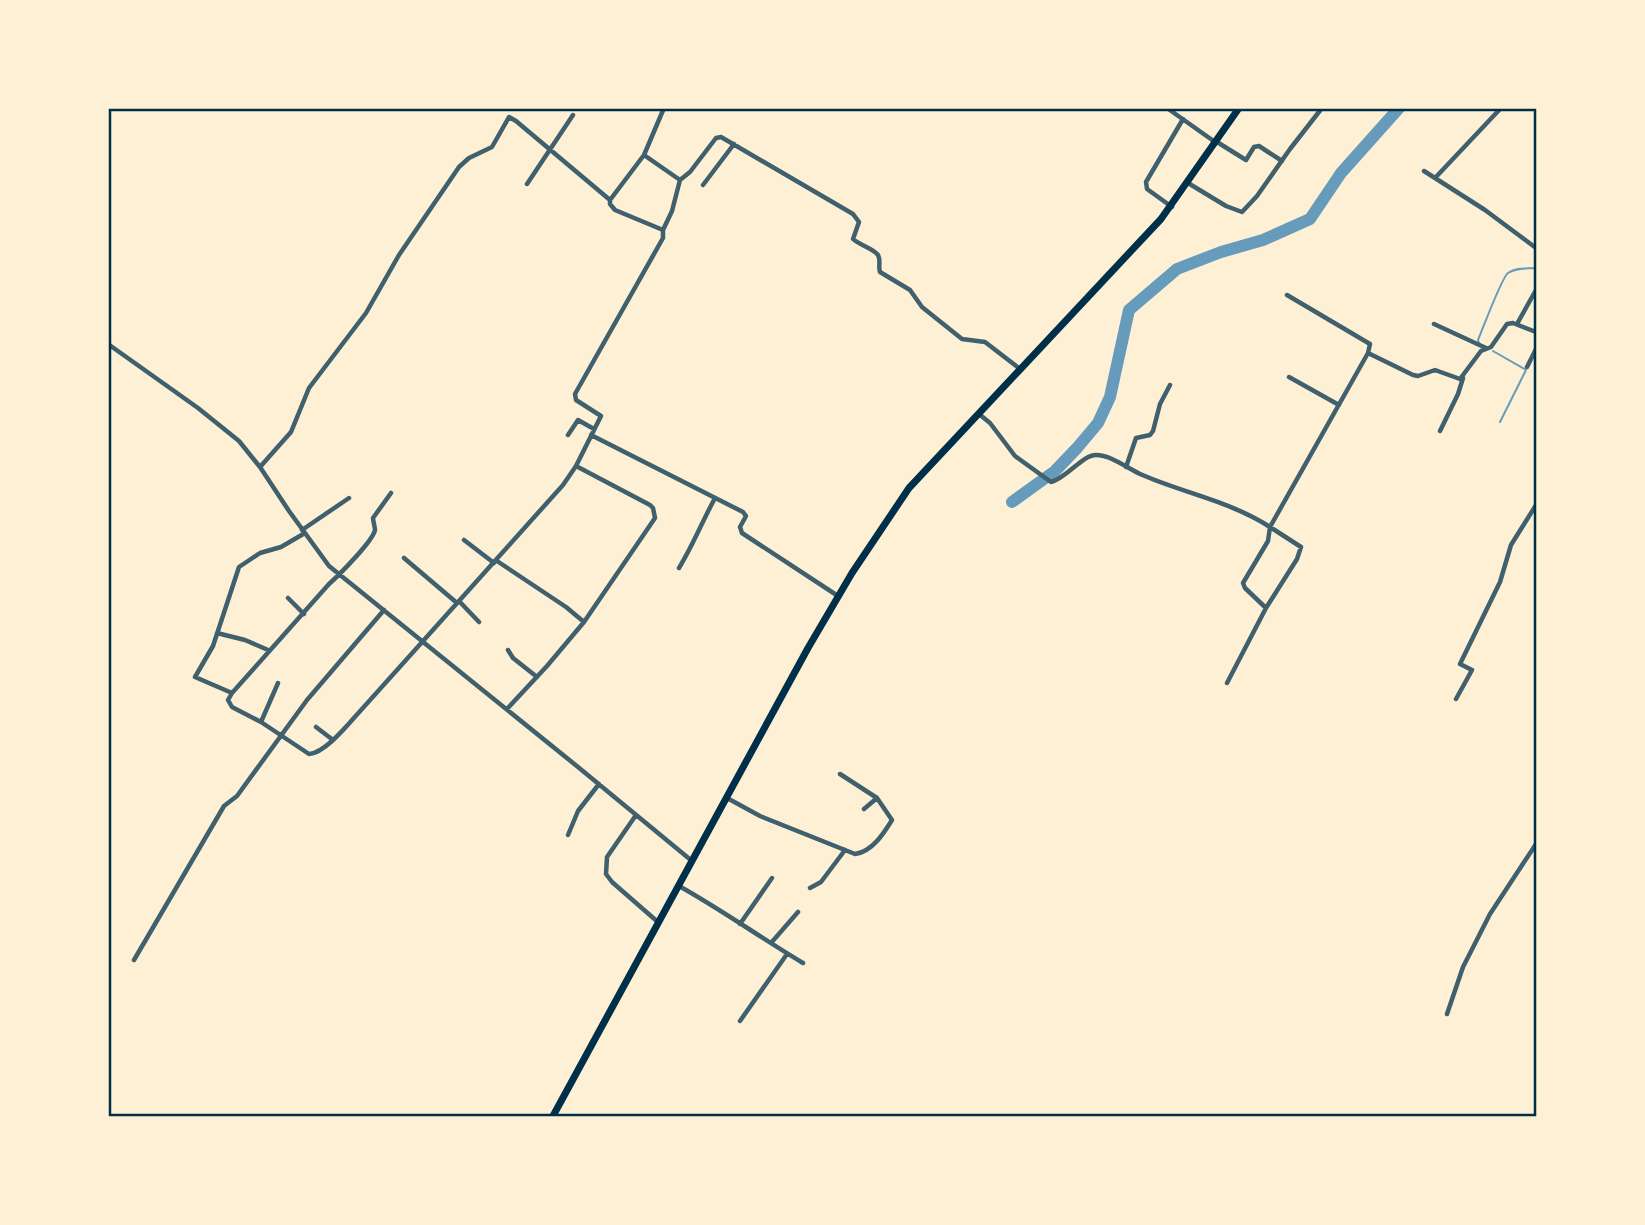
<svg xmlns="http://www.w3.org/2000/svg" width="1645" height="1225" viewBox="0 0 1645 1225" font-family="'Roboto Condensed',sans-serif">
  <style>
    .lines { fill: none; stroke-linecap: round; stroke-linejoin: round }
    .stream { stroke: #669bbc; stroke-width: 2 }
    .river { stroke: #669bbc; stroke-width: 12 }
    .minor { stroke: #3f606c; stroke-width: 4.5 }
    .primary { stroke: #003049; stroke-width: 7 }
    .neatline { fill: none; stroke: #003049; stroke-width: 2.5 }
  </style>
  <rect width="100%" height="100%" fill="#fdf0d5"/>
  <g class="lines">
    <!-- stream -->
    <path class="stream" d="M1479 343 1478 340C1483 328 1502 277 1508 273 1517 267 1527 269 1536 268
      M1493 351 1526 370 1500 422"/>
    <!-- river -->
    <path class="river" d="M1012 502 1055 471 1077 448 1098 423 1110 397 1129 310 1177 269 1221 252 1263 240 1310 219 1341 173 1399 108"/>
    <!-- minor -->
    <path class="minor" d="M1167 108 1215 142
      M1217 142 1246 160 1254 147 1259 146 1282 161
      M644 155 664 108
      M1424 171 1485 210 1536 248
      M1435 178 1501 108
      M1188 183 1226 206 1242 212 1257 196 1290 149 1322 108
      M527 184 573 115
      M703 185 734 144
      M1172 207 1147 189 1146 182 1183 119
      M663 230 672 211 680 180
      M1287 295 1370 344 1368 353
      M1434 324 1486 348
      M1517 324 1536 290
      M108 344 198 408 239 441 260 467 289 511 329 566 578 767 692 861
      M1527 367 1536 349
      M1289 377 1339 405
      M979 414 990 423 1015 456 1051 482C1067 478 1082 455 1096 455 1111 455 1127 468 1140 474 1183 493 1230 501 1270 527L1368 353 1413 375 1418 376 1435 370 1460 379 1481 351 1491 347 1507 324 1513 323 1536 332
      M1440 431 1458 394 1463 378
      M568 435 578 420 594 429
      M591 435 743 512 746 516 740 527 742 533 838 596
      M260 467 291 432 309 388 366 313 399 255 459 167 469 158 492 147 509 117 516 121 610 200 644 155 680 180 690 172 716 138 721 137 853 214 859 222 853 239C859 245 873 248 878 255 881 260 878 267 880 272L910 290 922 307 962 339 985 342 1020 369
      M1126 467 1136 438 1150 435 1153 431 1160 404 1170 385
      M302 530 349 498
      M305 533 281 547 260 553 239 567 213 646 195 677 232 693 329 584C338 576 373 541 375 530 375 528 373 520 373 518L391 493
      M464 540 494 563
      M404 558 457 603
      M497 561 566 607 584 622
      M679 568C693 545 702 522 715 498
      M288 598 304 614
      M459 601 479 622
      M217 633 245 640 268 650
      M508 650 513 658 537 677
      M1227 683 1266 608 1245 588 1243 583 1268 541 1270 527 1301 547 1297 559 1266 608
      M232 693 228 700 232 707 261 722 309 754C326 753 350 722 362 709L563 485 576 466 601 416 576 400 575 394 663 238V230L615 210 610 204V200
      M1456 699 1472 670 1460 664 1500 582 1511 545 1536 505
      M507 709 547 666 584 622 655 518 653 508 650 505 576 466
      M261 722 278 683
      M316 727 333 740
      M840 774 877 798 864 809
      M727 798 760 816 855 854C872 852 884 833 892 820L877 798
      M636 815 607 857 606 874 612 882 659 923
      M568 835 578 811 599 784
      M679 886C722 910 761 938 803 963
      M810 888 821 882 845 850
      M740 924 772 878
      M771 943 798 912
      M134 960 224 806 237 796 307 700 384 610
      M1447 1014 1463 967 1490 914 1536 844
      M740 1021 787 954"/>
    <!-- primary -->
    <path class="primary" d="M553 1116 808 648 852 573 909 488 1161 219 1239 108"/>
  </g>
  <!-- border -->
  <rect width="1645" height="1225" fill="none" stroke="#fdf0d5" stroke-width="220"/>
  <rect x="110" y="110" width="1425" height="1005" class="neatline"/>
</svg>
